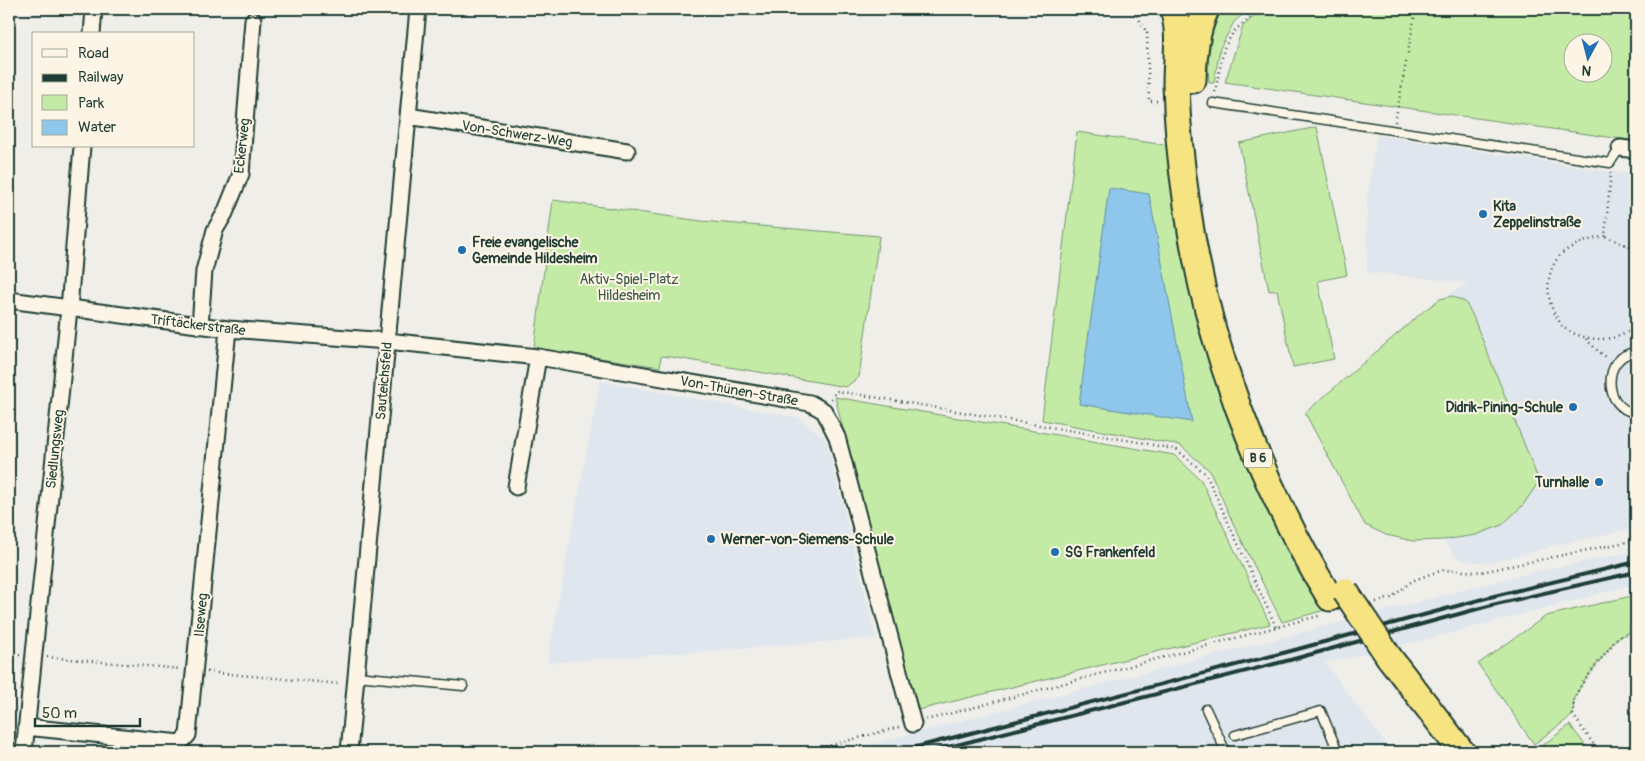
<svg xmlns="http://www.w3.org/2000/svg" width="1645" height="761" viewBox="0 0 1645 761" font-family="Pangolin,sans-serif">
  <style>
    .built { fill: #e0e6ed }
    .green { fill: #c4eba6; stroke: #72946d; fill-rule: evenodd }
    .water { fill: #8ec6ec; stroke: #628fa2 }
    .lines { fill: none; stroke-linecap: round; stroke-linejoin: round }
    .service-casing { stroke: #1f3d34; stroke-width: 11 }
    .minor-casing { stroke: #1f3d34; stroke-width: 19 }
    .trunk-casing { stroke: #1f3d34; stroke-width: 29 }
    .path { stroke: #1f3d34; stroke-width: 2.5; stroke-dasharray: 1 4; stroke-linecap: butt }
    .service { stroke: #fcf5e5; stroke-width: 8 }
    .minor { stroke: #fcf5e5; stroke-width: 15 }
    .trunk { stroke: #f6e381; stroke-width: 25 }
    .rail { stroke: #1f3d34; stroke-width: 4 }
    .trunk-bridge-casing { stroke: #1f3d34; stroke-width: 29; stroke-linecap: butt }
    .trunk-bridge { stroke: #f6e381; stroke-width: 25 }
    .poi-dot { fill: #1f6fb2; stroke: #fcf5e5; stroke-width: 2 }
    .labels { text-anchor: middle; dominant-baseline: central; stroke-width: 4; stroke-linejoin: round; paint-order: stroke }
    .shield { fill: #fcf5e5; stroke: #617469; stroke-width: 1 }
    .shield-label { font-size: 12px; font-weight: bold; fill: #1f3d34 }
    .street-label { font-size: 14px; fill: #1f3d34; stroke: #fcf5e5 }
    .poi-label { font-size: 14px; font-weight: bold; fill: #1f3d34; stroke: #fcf5e5; text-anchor: start }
    .park-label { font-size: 14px; fill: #385745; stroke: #fcf5e5 }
  </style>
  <rect width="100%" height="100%" fill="#efeee9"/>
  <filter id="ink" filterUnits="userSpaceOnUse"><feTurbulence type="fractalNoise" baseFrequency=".02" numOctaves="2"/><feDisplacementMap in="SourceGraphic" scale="10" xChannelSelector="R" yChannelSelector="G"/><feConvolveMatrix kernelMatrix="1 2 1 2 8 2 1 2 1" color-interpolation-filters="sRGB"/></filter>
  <g filter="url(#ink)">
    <!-- built -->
    <path class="built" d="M1377 135 1605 171 1623 173 1636 170V528L1561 544 1491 563 1464 561 1454 554 1443 540 1476 535 1479 333 1472 314 1452 296 1440 299 1468 283 1367 272V201Z
      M600 381 800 418 826 440 876 638 547 663Z
      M1636 551V584L1432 638 1325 663 1392 752H841L1533 572Z"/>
    <!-- green -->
    <path class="green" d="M1222 9H1249L1234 22 1220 48 1214 83H1209L1207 45Z
      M1263 9H1636V141L1225 82 1243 26ZM1572 42H1602V72H1572Z
      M1317 127 1347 275 1318 281 1334 359 1293 367 1277 290 1269 291 1239 143Z
      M1077 132 1172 146 1213 371 1294 558 1325 610 1282 622 1233 523 1210 471 1180 445 1042 420Z
      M553 200 701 221 879 236 859 377 846 387 671 357 661 356 660 367 534 348Z
      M1452 296 1465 302 1472 314 1539 481 1523 505 1502 525 1476 535 1443 540 1413 541 1386 535 1365 525 1305 413 1425 310 1440 299Z
      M835 397 1174 455 1201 480 1270 624 914 711Z
      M1636 595V630L1617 638 1582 684 1574 698 1573 715 1534 744 1478 664 1546 616Z
      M1570 725 1588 749 1584 752H1542L1539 748Z"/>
    <!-- water -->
    <path class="water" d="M1109 188 1149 194 1192 422 1079 404Z"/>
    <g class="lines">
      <defs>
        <path id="service" d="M1213 103 1610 163 1620 148
          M1636 352C1602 355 1602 409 1636 413
          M356 676 463 686
          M1206 709 1226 752
          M1235 735 1321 711 1338 752"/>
        <path id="minor" d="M92 34 94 9
          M408 116 627 151
          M1620 148 1636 150
          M9 300 228 329 387 341 538 357 810 403 824 411 837 437 913 724
          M200 326 204 271 215 230 225 213 241 174 253 20
          M516 487 538 357
          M26 727 180 743 188 735 228 329
          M24 752 69 309 82 146
          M349 752 418 9"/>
        <path id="trunk" d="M1173 9C1181 33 1176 59 1176 84 1177 124 1181 165 1187 205 1206 343 1258 479 1330 598
          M1193 80C1194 55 1196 31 1206 9
          M1389 657 1462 752"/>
      </defs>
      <!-- service casing -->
      <use href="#service" class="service-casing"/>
      <!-- minor casing -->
      <use href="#minor" class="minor-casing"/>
      <!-- trunk casing -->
      <use href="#trunk" class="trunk-casing"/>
      <!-- path -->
      <path class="path" d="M1130 9 1135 12 1147 33 1149 101H1158
        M1215 92 1224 48 1234 31 1260 9
        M1395 122 1416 9
        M1611 172 1605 236 1630 247 1636 256
        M1605 236C1591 239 1577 243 1565 251 1545 266 1544 298 1557 318 1559 320 1561 325 1563 327 1580 340 1607 343 1626 333 1630 331 1633 326 1636 322
        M1586 339 1599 352 1608 358
        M831 399 836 391 862 395 1144 443 1177 450 1206 474 1276 627
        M1376 602 1391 598 1412 581 1430 574 1444 570 1481 572 1636 540
        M9 655H20
        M47 657 181 669
        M207 672 341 684
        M926 720 1322 615
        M806 752 899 727
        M1599 752 1573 715 1574 698 1582 684 1617 638 1636 630"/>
      <!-- service -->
      <use href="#service" class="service"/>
      <!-- minor -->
      <use href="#minor" class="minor"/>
      <!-- trunk -->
      <use href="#trunk" class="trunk"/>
      <!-- rail -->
      <path class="rail" d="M897 752 1287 652 1490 597 1636 562
        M929 752 1290 660 1492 605 1636 572"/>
      <defs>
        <path id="trunk-bridge" d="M1345 591 1389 657"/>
      </defs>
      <!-- trunk-bridge casing -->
      <use href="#trunk-bridge" class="trunk-bridge-casing"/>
      <!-- trunk-bridge -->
      <use href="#trunk-bridge" class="trunk-bridge"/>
    </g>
  </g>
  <!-- markers -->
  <g class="poi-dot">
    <circle cx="1483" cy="214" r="5"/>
    <circle cx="462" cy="250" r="5"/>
    <circle cx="1573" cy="407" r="5"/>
    <circle cx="1599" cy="482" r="5"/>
    <circle cx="711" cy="539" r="5"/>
    <circle cx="1055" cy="552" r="5"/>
  </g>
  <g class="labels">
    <!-- shield labels -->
    <rect class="shield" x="1244" y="448.5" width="28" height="19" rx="4"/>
    <g class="shield-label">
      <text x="1258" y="458">B 6</text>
    </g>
    <!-- street labels -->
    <g class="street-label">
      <text transform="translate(517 134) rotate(9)">Von-Schwerz-Weg</text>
      <text transform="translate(242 146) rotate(-84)">Eckerweg</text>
      <text transform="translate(198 325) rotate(7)">Triftäckerstraße</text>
      <text transform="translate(384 381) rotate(-85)">Sauteichsfeld</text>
      <text transform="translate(739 391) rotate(10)">Von-Thünen-Straße</text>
      <text transform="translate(55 449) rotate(-84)">Siedlungsweg</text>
      <text transform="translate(201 615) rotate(-85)">Ilseweg</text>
    </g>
    <!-- poi labels -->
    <g class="poi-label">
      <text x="1493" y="206">Kita<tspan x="1493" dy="16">Zeppelinstraße</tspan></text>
      <text x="472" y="242">Freie evangelische<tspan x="472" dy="16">Gemeinde Hildesheim</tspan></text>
      <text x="1563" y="407" text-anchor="end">Didrik-Pining-Schule</text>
      <text x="1589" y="482" text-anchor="end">Turnhalle</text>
      <text x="721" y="539">Werner-von-Siemens-Schule</text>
      <text x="1065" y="552">SG Frankenfeld</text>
    </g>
    <!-- park labels -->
    <g class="park-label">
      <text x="629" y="279">Aktiv-Spiel-Platz<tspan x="629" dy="16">Hildesheim</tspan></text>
    </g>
  </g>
  <!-- margin -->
  <rect width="1645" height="761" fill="none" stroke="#fcf5e5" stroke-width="30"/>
  <rect x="15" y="15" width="1615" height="731" fill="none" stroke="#1f3d34" stroke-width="2" filter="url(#ink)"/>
  <!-- legend -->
  <rect x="32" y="32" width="162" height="115" fill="#fcf5e5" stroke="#a4ab9e"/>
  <rect x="42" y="49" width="25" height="8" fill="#fcf5e5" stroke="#a4ab9e"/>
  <text x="78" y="58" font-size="15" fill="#1f3d34">Road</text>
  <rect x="42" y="74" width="25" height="8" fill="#1f3d34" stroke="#a4ab9e"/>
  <text x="78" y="82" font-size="15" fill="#1f3d34">Railway</text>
  <rect x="42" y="95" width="25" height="15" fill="#c4eba6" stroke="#a4ab9e"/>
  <text x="78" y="108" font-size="15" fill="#1f3d34">Park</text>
  <rect x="42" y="120" width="25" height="15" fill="#8ec6ec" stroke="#a4ab9e"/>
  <text x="78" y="132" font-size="15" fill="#1f3d34">Water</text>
  <!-- north arrow -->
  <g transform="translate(1588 58) rotate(187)"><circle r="24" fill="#fcf5e5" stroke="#a4ab9e"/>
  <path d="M0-4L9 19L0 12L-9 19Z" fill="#1f6fb2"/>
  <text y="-8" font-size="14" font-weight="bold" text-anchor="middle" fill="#1f3d34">N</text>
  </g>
  <!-- scale -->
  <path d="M35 718v8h105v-8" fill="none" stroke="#1f3d34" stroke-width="2.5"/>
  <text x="42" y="718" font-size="15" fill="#1f3d34" stroke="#fcf5e5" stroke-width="4" paint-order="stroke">50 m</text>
</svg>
